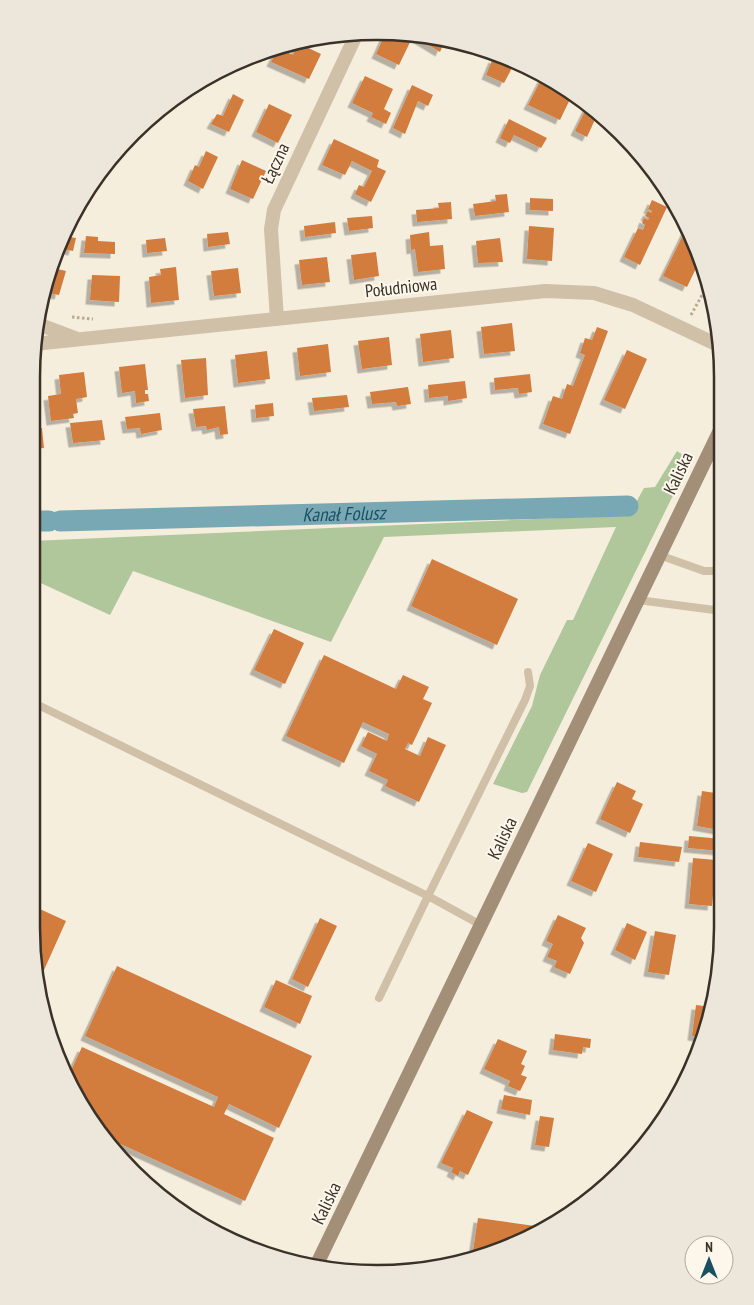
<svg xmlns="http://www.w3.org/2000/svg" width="754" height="1305" viewBox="0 0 754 1305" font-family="'PT Sans Narrow',sans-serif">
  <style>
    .green { fill: #b0c69b }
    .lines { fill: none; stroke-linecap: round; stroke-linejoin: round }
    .canal { stroke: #79a8b5; stroke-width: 21 }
    .building { fill: #d27b3e; filter: url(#shadow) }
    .path { stroke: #bbaa91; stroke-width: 3; stroke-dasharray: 2.5 2.5; stroke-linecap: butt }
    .service { stroke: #cfc0a7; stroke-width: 8 }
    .minor { stroke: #cfc0a7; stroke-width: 14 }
    .secondary { stroke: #a38f78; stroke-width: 14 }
    .labels { text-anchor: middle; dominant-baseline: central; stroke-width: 4; stroke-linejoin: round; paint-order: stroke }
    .street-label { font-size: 18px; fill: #3a3128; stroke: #fcf7ea }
    .water-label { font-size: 19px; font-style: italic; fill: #195061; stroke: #fcf7ea }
    .rim { fill: none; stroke: #3a3128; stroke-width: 2.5 }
  </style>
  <defs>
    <filter id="shadow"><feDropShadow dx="-4.5" dy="4.5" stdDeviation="0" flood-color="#0004"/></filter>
  </defs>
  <rect width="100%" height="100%" fill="#f5eedd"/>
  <!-- green -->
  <path class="green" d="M677 451 686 457 687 467 527 792 522 793 493 784 532 706 540 675 567 620H573L616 527 384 537 331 642 133 571 110 615 32 579V541L629 515 644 488 655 487Z"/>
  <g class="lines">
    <!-- canal -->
    <g class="canal">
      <path d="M32 521H49"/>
      <path id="s1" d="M60 521 628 506"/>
    </g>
  </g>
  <!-- building -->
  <path class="building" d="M386 32 413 36 399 65 376 54Z
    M412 35 444 38H446L440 52Z
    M298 43 321 54 309 79 271 62 278 48 293 55Z
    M268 50 265 58 257 54 264 52Z
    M493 58 512 68 504 83 486 75Z
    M365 76 393 89 384 109 391 113 386 124 371 117 373 113 352 103Z
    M543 76 573 93 560 120 528 105Z
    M412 85 433 95 428 106 418 101 405 134 393 128Z
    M233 94 244 100 229 132 211 124 217 114 223 116Z
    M269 104 292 115 278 143 256 132Z
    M588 105 598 113 587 137 575 131Z
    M509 119 547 138 541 148 514 135 510 143 500 138Z
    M334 139 379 160 377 167 386 171 371 202 355 194 359 185 364 187 372 171 352 161 345 175 322 165Z
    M206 151 218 157 203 189 188 181 195 165 199 167Z
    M242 160 266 171 253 199 230 189Z
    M100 172 93 190 88 187 89 185Z
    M507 194 509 212 475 216 473 204 496 201 495 195Z
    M530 198 553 199V211L530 210Z
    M652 200 667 207 640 265 624 257 638 228 643 230 645 225 642 223 644 218 648 220 649 218 645 216 648 211 651 213 652 211 648 209Z
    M451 202 452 219 417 222 416 210 439 208 438 203Z
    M372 216 373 228 349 231 347 218Z
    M335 222 336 233 305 237 304 226Z
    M529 226 554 228 552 261 527 259Z
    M687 227 701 258 687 287 663 276Z
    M228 232 230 244 208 247 207 234Z
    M429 232 430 246 443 245 445 269 418 272 415 249 411 250 410 235Z
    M64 236 76 238 73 251 59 248Z
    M86 236 98 237V241L115 242V254L84 253Z
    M165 238 167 251 147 253 146 240Z
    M500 238 503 262 478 263 476 241Z
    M376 252 379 276 354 280 351 255Z
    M327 257 330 282 302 285 299 260Z
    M49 267 66 271 59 295 44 292Z
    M176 267 179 300 151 303 149 277 161 275 160 269Z
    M238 268 241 293 214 296 211 271Z
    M92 275 120 276 119 302 90 300Z
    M512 323 515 351 484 354 481 327Z
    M597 327 608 331 570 434 543 424 553 396 562 399 567 384 573 386 585 355 580 353 585 338 592 340Z
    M451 330 454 358 423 362 420 334Z
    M389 337 392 365 362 369 358 341Z
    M328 344 331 372 300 376 297 348Z
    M627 350 647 359 625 409 604 400Z
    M267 351 270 379 238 383 235 355Z
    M206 358 208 395 185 398 181 360Z
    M145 364 148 390H145V394H148L149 401 136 403 135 391 122 393 119 367Z
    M84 372 87 397 76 399 78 413 73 414 74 418 51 421 48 396 61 394 59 375Z
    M530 374 532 392 519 394 518 388 495 390 494 378Z
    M465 381 467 398 448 401V396L429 398 428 385Z
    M408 387 411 404 397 406 396 402 372 404 370 392Z
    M347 395 349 407 314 411 312 398Z
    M273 403 274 416 256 418 255 405Z
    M225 406 228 434 220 435 219 427 207 430 206 426 196 427 193 409Z
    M160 413 162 430 141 434 140 428 127 429 125 417Z
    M102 420 105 440 73 443 70 423Z
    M42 428 44 448 32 449V429Z
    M432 559 518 599 497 645 411 606Z
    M274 629 304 643 285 684 254 670Z
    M324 655 396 689 403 675 429 687 423 699 432 703 412 745 408 743 405 749 420 756 428 737 446 745 419 802 385 786 388 780 369 771 377 754 361 746 368 732 387 741 389 734 363 722 344 763 286 736Z
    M617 782 636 791 632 799 643 804 630 833 600 819Z
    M702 791 722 794 719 830 697 826Z
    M689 836 722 839 721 851 688 848Z
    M640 842 682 847 679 862 638 857Z
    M588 843 613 854 596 892 571 881Z
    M693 858 716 860 712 906 689 904Z
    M31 905 66 921 40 979 31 928Z
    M558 915 586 928 581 938 584 943 570 974 554 967 557 961 547 957 553 944 546 941Z
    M320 918 337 926 308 987 292 979Z
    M627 923 647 932 635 960 615 950Z
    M655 931 676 935 669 975 648 972Z
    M117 966 312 1056 279 1128 229 1104 224 1114 274 1138 245 1201 101 1135 69 1075 82 1047 214 1107 218 1097 85 1036Z
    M276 980 312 996 300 1024 264 1007Z
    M696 1005 711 1007 705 1038 692 1036Z
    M555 1034 591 1039 590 1048 583 1047 582 1054 553 1050Z
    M498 1039 527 1051 521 1064 525 1066 521 1075 527 1077 520 1091 508 1086 510 1081 484 1069Z
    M504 1095 532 1100 530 1115 501 1109Z
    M467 1110 493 1122 468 1175 460 1171 458 1176 451 1172 453 1168 441 1163Z
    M540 1116 554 1118 549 1147 535 1145Z
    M478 1218 542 1227 492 1254 473 1251Z"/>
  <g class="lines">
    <!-- path -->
    <path class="path" d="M691 315 708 284
      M72 317 93 319"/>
    <!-- service -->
    <path class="service" d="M659 555 704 571H722
      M638 600 722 611
      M32 702 428 896 379 998
      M481 925 428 896 525 700 530 686 528 672"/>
    <!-- minor -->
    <path class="minor" d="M277 319 271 229 274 210 357 33
      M38 324 75 338
      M34 344 545 291 594 293 633 305 720 346"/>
    <!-- secondary -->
    <path class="secondary" d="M316 1266 722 426"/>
  </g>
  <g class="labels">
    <!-- street labels -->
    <g class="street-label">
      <text transform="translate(275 163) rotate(-65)">Łączna</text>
      <text transform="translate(401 287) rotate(-6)">Południowa</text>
      <text transform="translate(678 473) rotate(-64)">Kaliska</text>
      <text transform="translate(502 838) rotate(-64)">Kaliska</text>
      <text transform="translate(326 1203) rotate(-64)">Kaliska</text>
    </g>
    <!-- water labels -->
    <g class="water-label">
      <text stroke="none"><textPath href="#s1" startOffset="284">Kanał Folusz</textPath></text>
    </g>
  </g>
  <!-- crop -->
  <path d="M0 0H754V1305H0ZM377 40H377A337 337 0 0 1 714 377V928A337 337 0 0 1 377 1265H377A337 337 0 0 1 40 928V377A337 337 0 0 1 377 40Z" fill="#ece7da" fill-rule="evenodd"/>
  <path class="rim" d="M377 40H377A337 337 0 0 1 714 377V928A337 337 0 0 1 377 1265H377A337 337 0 0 1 40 928V377A337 337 0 0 1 377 40Z"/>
  <!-- north arrow -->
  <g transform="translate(709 1260)"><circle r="24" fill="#fcf7ea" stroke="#aea89c"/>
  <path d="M0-4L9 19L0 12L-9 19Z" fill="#195061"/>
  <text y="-8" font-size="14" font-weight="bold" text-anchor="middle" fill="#3a3128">N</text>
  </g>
</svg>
